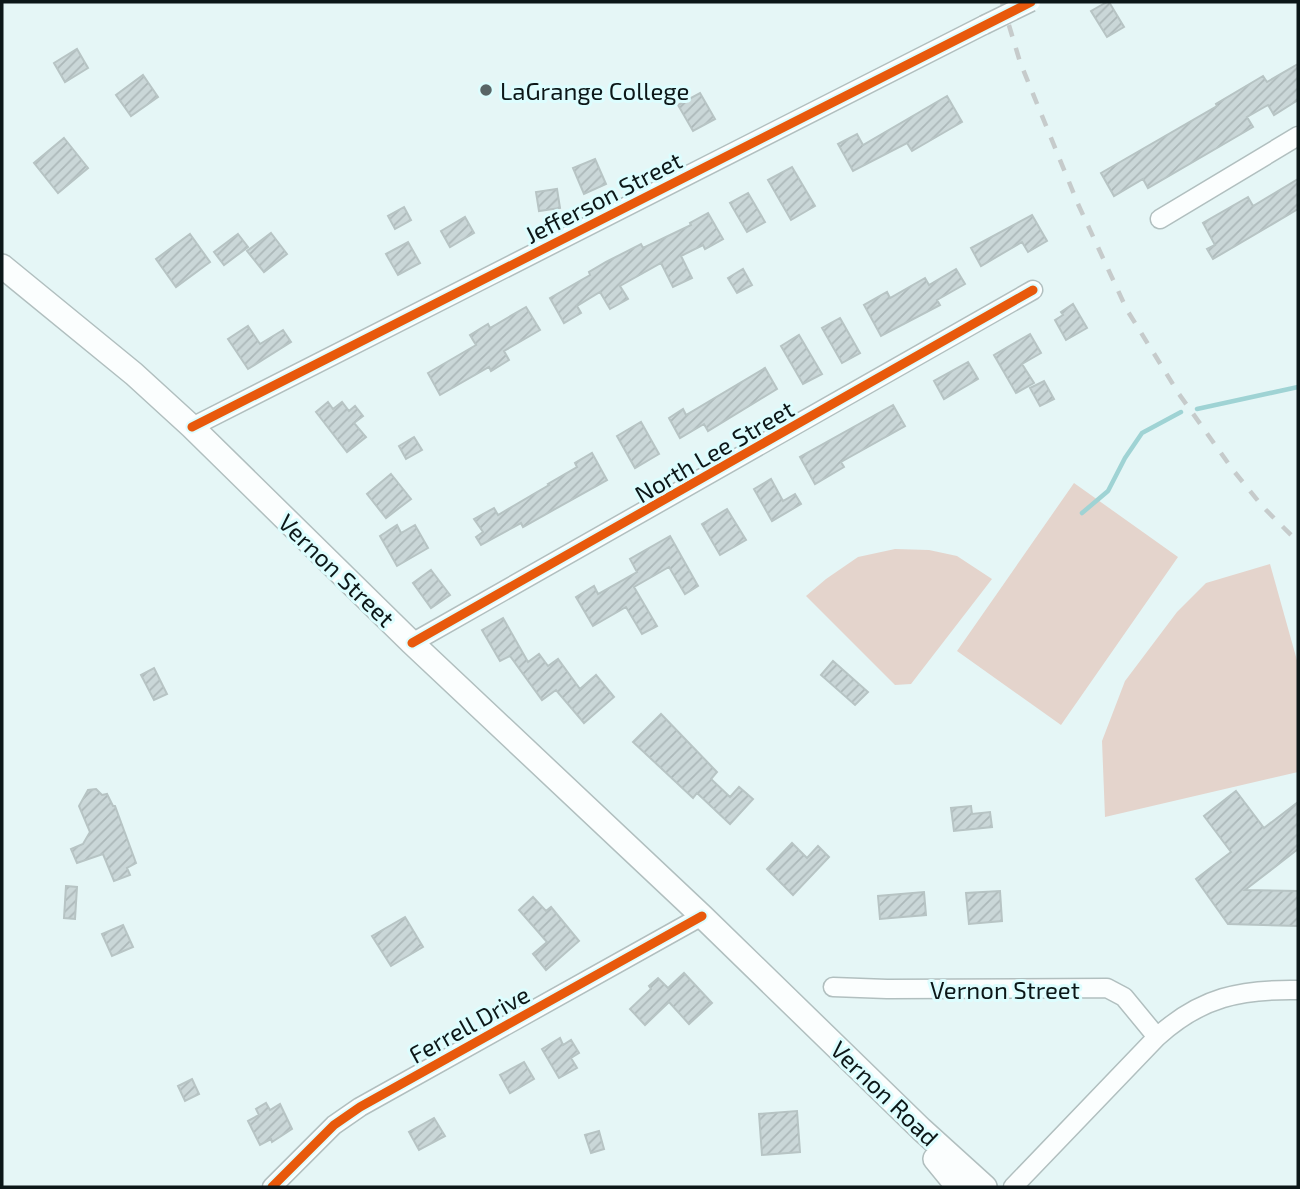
<svg xmlns="http://www.w3.org/2000/svg" width="1300" height="1189" viewBox="0 0 1300 1189" font-family="'Exo 2',sans-serif">
  <style>
    .park { fill: #e4d4cc }
    .lines { fill: none; stroke-linecap: round; stroke-linejoin: round }
    .stream { stroke: #9fd3d4; stroke-width: 4.5 }
    .building { fill: url(#building-hatch); stroke: #b7c4c4; stroke-width: 2 }
    .minor-casing { stroke: #b1bfbf; stroke-width: 21 }
    .major-casing { stroke: #b1bfbf; stroke-width: 26 }
    .minor { stroke: #fbfefe; stroke-width: 18 }
    .major { stroke: #fbfefe; stroke-width: 23 }
    .rail { stroke: #c6cbcb; stroke-width: 4.5; stroke-dasharray: 12 12; stroke-linecap: butt }
    .minor-bridge-casing { stroke: #b1bfbf; stroke-width: 21; stroke-linecap: butt }
    .minor-bridge { stroke: #fbfefe; stroke-width: 18 }
    .cycleway-casing { stroke: #ddfdfe; stroke-width: 13 }
    .cycleway { stroke: #e8590c; stroke-width: 9 }
    .poi-dot { fill: #586566; stroke: #ddfdfe; stroke-width: 2.5 }
    .labels { text-anchor: middle; dominant-baseline: central; stroke-width: 6; stroke-linejoin: round; paint-order: stroke }
    .poi-label { font-size: 24px; fill: #0c1718; stroke: #ddfdfe; text-anchor: start }
    .street-label { font-size: 24px; fill: #0c1718; stroke: #ddfdfe }
  </style>
  <defs>
    <pattern id="building-hatch" width="6" height="6" patternUnits="userSpaceOnUse" patternTransform="scale(1.75)"><rect width="6" height="6" fill="#cad7d8"/><path d="M-1 1l2-2M0 6l6-6M5 7l2-2" fill="none" stroke="#acb8b9"/></pattern>
  </defs>
  <rect width="100%" height="100%" fill="#e5f6f6"/>
  <!-- park -->
  <path class="park" d="M1074 483 1178 557 1061 725 957 651Z
    M895 549 929 550 957 556 992 579 911 684 895 685 806 596 826 579 858 557Z
    M1270 564 1298 664V772L1105 817 1102 741 1125 681 1177 612 1206 583Z"/>
  <g class="lines">
    <!-- stream -->
    <path class="stream" d="M1197 409 1298 387
      M1082 513 1108 491 1125 458 1142 433 1181 412"/>
  </g>
  <!-- building -->
  <path class="building" d="M1107 2H1109L1124 27 1107 37 1091 11Z
    M77 49 88 68 65 82 54 63Z
    M1298 64V100L1274 115 1268 105 1247 117 1253 127 1148 188 1143 179 1114 196 1101 173 1217 106 1216 104 1263 76 1267 82Z
    M143 75 158 97 131 116 116 95Z
    M700 93 715 119 693 131 678 105Z
    M947 96 962 122 912 151 907 143 853 171 838 144 857 134 863 145Z
    M64 138 88 168 58 193 34 163Z
    M595 159 606 184 584 194 573 168Z
    M792 167 815 206 791 220 768 180Z
    M1298 179V209L1213 259 1207 249 1215 245 1203 223 1248 197 1253 206Z
    M557 189 560 208 539 211 536 192Z
    M748 193 765 222 747 232 730 203Z
    M404 207 411 220 395 229 388 216Z
    M708 213 723 239 705 249 703 245 681 256 692 278 673 287 661 263 620 286 628 299 610 309 600 292 577 306 581 313 564 323 550 298 590 275 589 272 606 262 641 244 643 248 691 225 690 223Z
    M1032 215 1047 241 1028 252 1022 242 981 266 971 248Z
    M465 217 474 233 450 247 441 231Z
    M271 233 287 254 264 272 247 251Z
    M190 234 210 262 176 287 156 259Z
    M238 234 248 247 224 265 214 252Z
    M408 242 420 263 398 275 386 254Z
    M743 269 752 285 737 293 728 278Z
    M956 269 965 284 937 300 940 305 881 336 864 305 887 292 890 298 925 278 929 285Z
    M1073 304 1087 328 1066 340 1055 320 1063 315 1061 312Z
    M526 307 540 330 504 351 509 360 491 371 489 367 440 395 428 373 476 345 470 335 488 324 490 328Z
    M840 318 860 353 842 363 822 328Z
    M248 326 260 344 283 330 291 342 248 369 228 339Z
    M1030 334 1041 353 1022 364 1034 383 1016 393 994 355Z
    M799 335 822 374 803 384 781 346Z
    M968 362 978 379 944 399 934 381Z
    M765 368 777 389 708 431 704 424 680 438 669 418 683 409 686 415Z
    M1044 381 1054 399 1040 406 1030 388Z
    M328 402 333 409 342 402 349 411 355 406 363 416 354 423 366 437 347 452 316 412Z
    M893 405 905 426 841 462 844 467 815 484 800 457Z
    M641 422 659 454 635 468 617 436Z
    M414 437 422 450 406 459 399 446Z
    M592 453 607 480 523 527 521 523 481 545 476 537 483 532 474 519 494 508 498 515 549 485 548 484 577 467 575 463Z
    M391 474 411 499 386 518 367 494Z
    M771 479 783 501 795 494 801 504 772 521 754 489Z
    M727 509 746 540 720 555 702 524Z
    M397 525 401 533 415 525 428 548 397 566 380 536Z
    M670 536 698 586 685 594 669 567 634 587 657 626 642 634 626 607 593 626 576 597 594 586 598 594 637 572 630 559Z
    M431 570 450 595 431 608 413 583Z
    M503 618 528 662 539 654 548 666 558 659 580 689 596 675 614 697 584 723 556 690 542 700 510 656 500 661 482 630Z
    M833 661 868 692 855 705 821 675Z
    M154 668 167 694 154 700 141 675Z
    M661 714 717 772 711 779 730 797 739 787 753 799 730 824 697 793 693 798 633 742Z
    M96 789 102 795 107 794 113 806H115L136 863 127 868 130 875 114 881 103 854 77 863 71 849 83 844 90 832 79 806 88 790Z
    M1236 791 1264 828 1298 802V849L1245 890 1298 891V926L1228 924 1196 879 1231 852 1204 816Z
    M971 806 972 814 990 812 992 827 954 831 951 808Z
    M792 843 807 858 818 846 829 857 793 895 767 869Z
    M66 886 77 887 75 919 64 918Z
    M1000 891 1002 921 969 924 966 893Z
    M924 892 926 915 880 919 878 896Z
    M533 897 546 911 551 907 579 941 546 970 533 954 547 942 519 910Z
    M405 917 423 947 391 966 372 936Z
    M123 925 133 947 112 956 102 934Z
    M684 973 712 1003 689 1024 669 1002 645 1025 630 1009 651 989 649 986 658 978 668 988Z
    M560 1038 563 1045 571 1040 579 1053 571 1058 577 1068 559 1078 542 1049Z
    M524 1062 534 1079 510 1093 500 1075Z
    M192 1079 199 1094 185 1101 178 1086Z
    M266 1103 270 1110 280 1104 292 1129 272 1142 271 1139 260 1145 248 1121 259 1115 256 1109Z
    M797 1111 800 1152 762 1155 759 1114Z
    M434 1118 445 1136 419 1150 409 1132Z
    M599 1131 604 1149 591 1153 585 1135Z"/>
  <g class="lines">
    <defs>
      <path id="minor" d="M1160 219 1298 136
        M192 427 984 25
        M412 643 1033 290
        M833 987 887 989 1107 988 1124 997 1157 1037
        M272 1187 334 1125 360 1107 702 916
        M1013 1187 1157 1037C1201 997 1241 989 1298 990"/>
      <path id="major" d="M2 266 134 374 192 427 412 643 702 916 921 1129 985 1187
        M935 1159 958 1187"/>
    </defs>
    <!-- minor casing -->
    <use href="#minor" class="minor-casing"/>
    <!-- major casing -->
    <use href="#major" class="major-casing"/>
    <!-- minor -->
    <use href="#minor" class="minor"/>
    <!-- major -->
    <use href="#major" class="major"/>
    <!-- rail -->
    <path class="rail" d="M1002 2 1020 62 1078 204 1127 310 1179 394 1233 470 1263 507 1298 542"/>
    <defs>
      <path id="minor-bridge" d="M984 25 1031 2"/>
    </defs>
    <!-- minor-bridge casing -->
    <use href="#minor-bridge" class="minor-bridge-casing"/>
    <!-- minor-bridge -->
    <use href="#minor-bridge" class="minor-bridge"/>
    <defs>
      <path id="cycleway" d="M192 427 1031 2
        M412 643 1033 290
        M272 1187 334 1125 360 1107 702 916"/>
    </defs>
    <!-- cycleway casing -->
    <use href="#cycleway" class="cycleway-casing"/>
    <!-- cycleway -->
    <use href="#cycleway" class="cycleway"/>
  </g>
  <!-- markers -->
  <circle class="poi-dot" cx="486" cy="90" r="7"/>
  <g class="labels">
    <!-- poi labels -->
    <g class="poi-label">
      <text x="500" y="90">LaGrange College</text>
    </g>
    <!-- street labels -->
    <g class="street-label">
      <text transform="translate(603 197) rotate(-27)">Jefferson Street</text>
      <text transform="translate(714 451) rotate(-30)">North Lee Street</text>
      <text transform="translate(337 570) rotate(44)">Vernon Street</text>
      <text x="1005" y="989">Vernon Street</text>
      <text transform="translate(469 1024) rotate(-29)">Ferrell Drive</text>
      <text transform="translate(885 1093) rotate(44)">Vernon Road</text>
    </g>
  </g>
  <!-- border -->
  <rect width="1300" height="1189" fill="none" stroke="#0c1718" stroke-width="7"/>
</svg>
